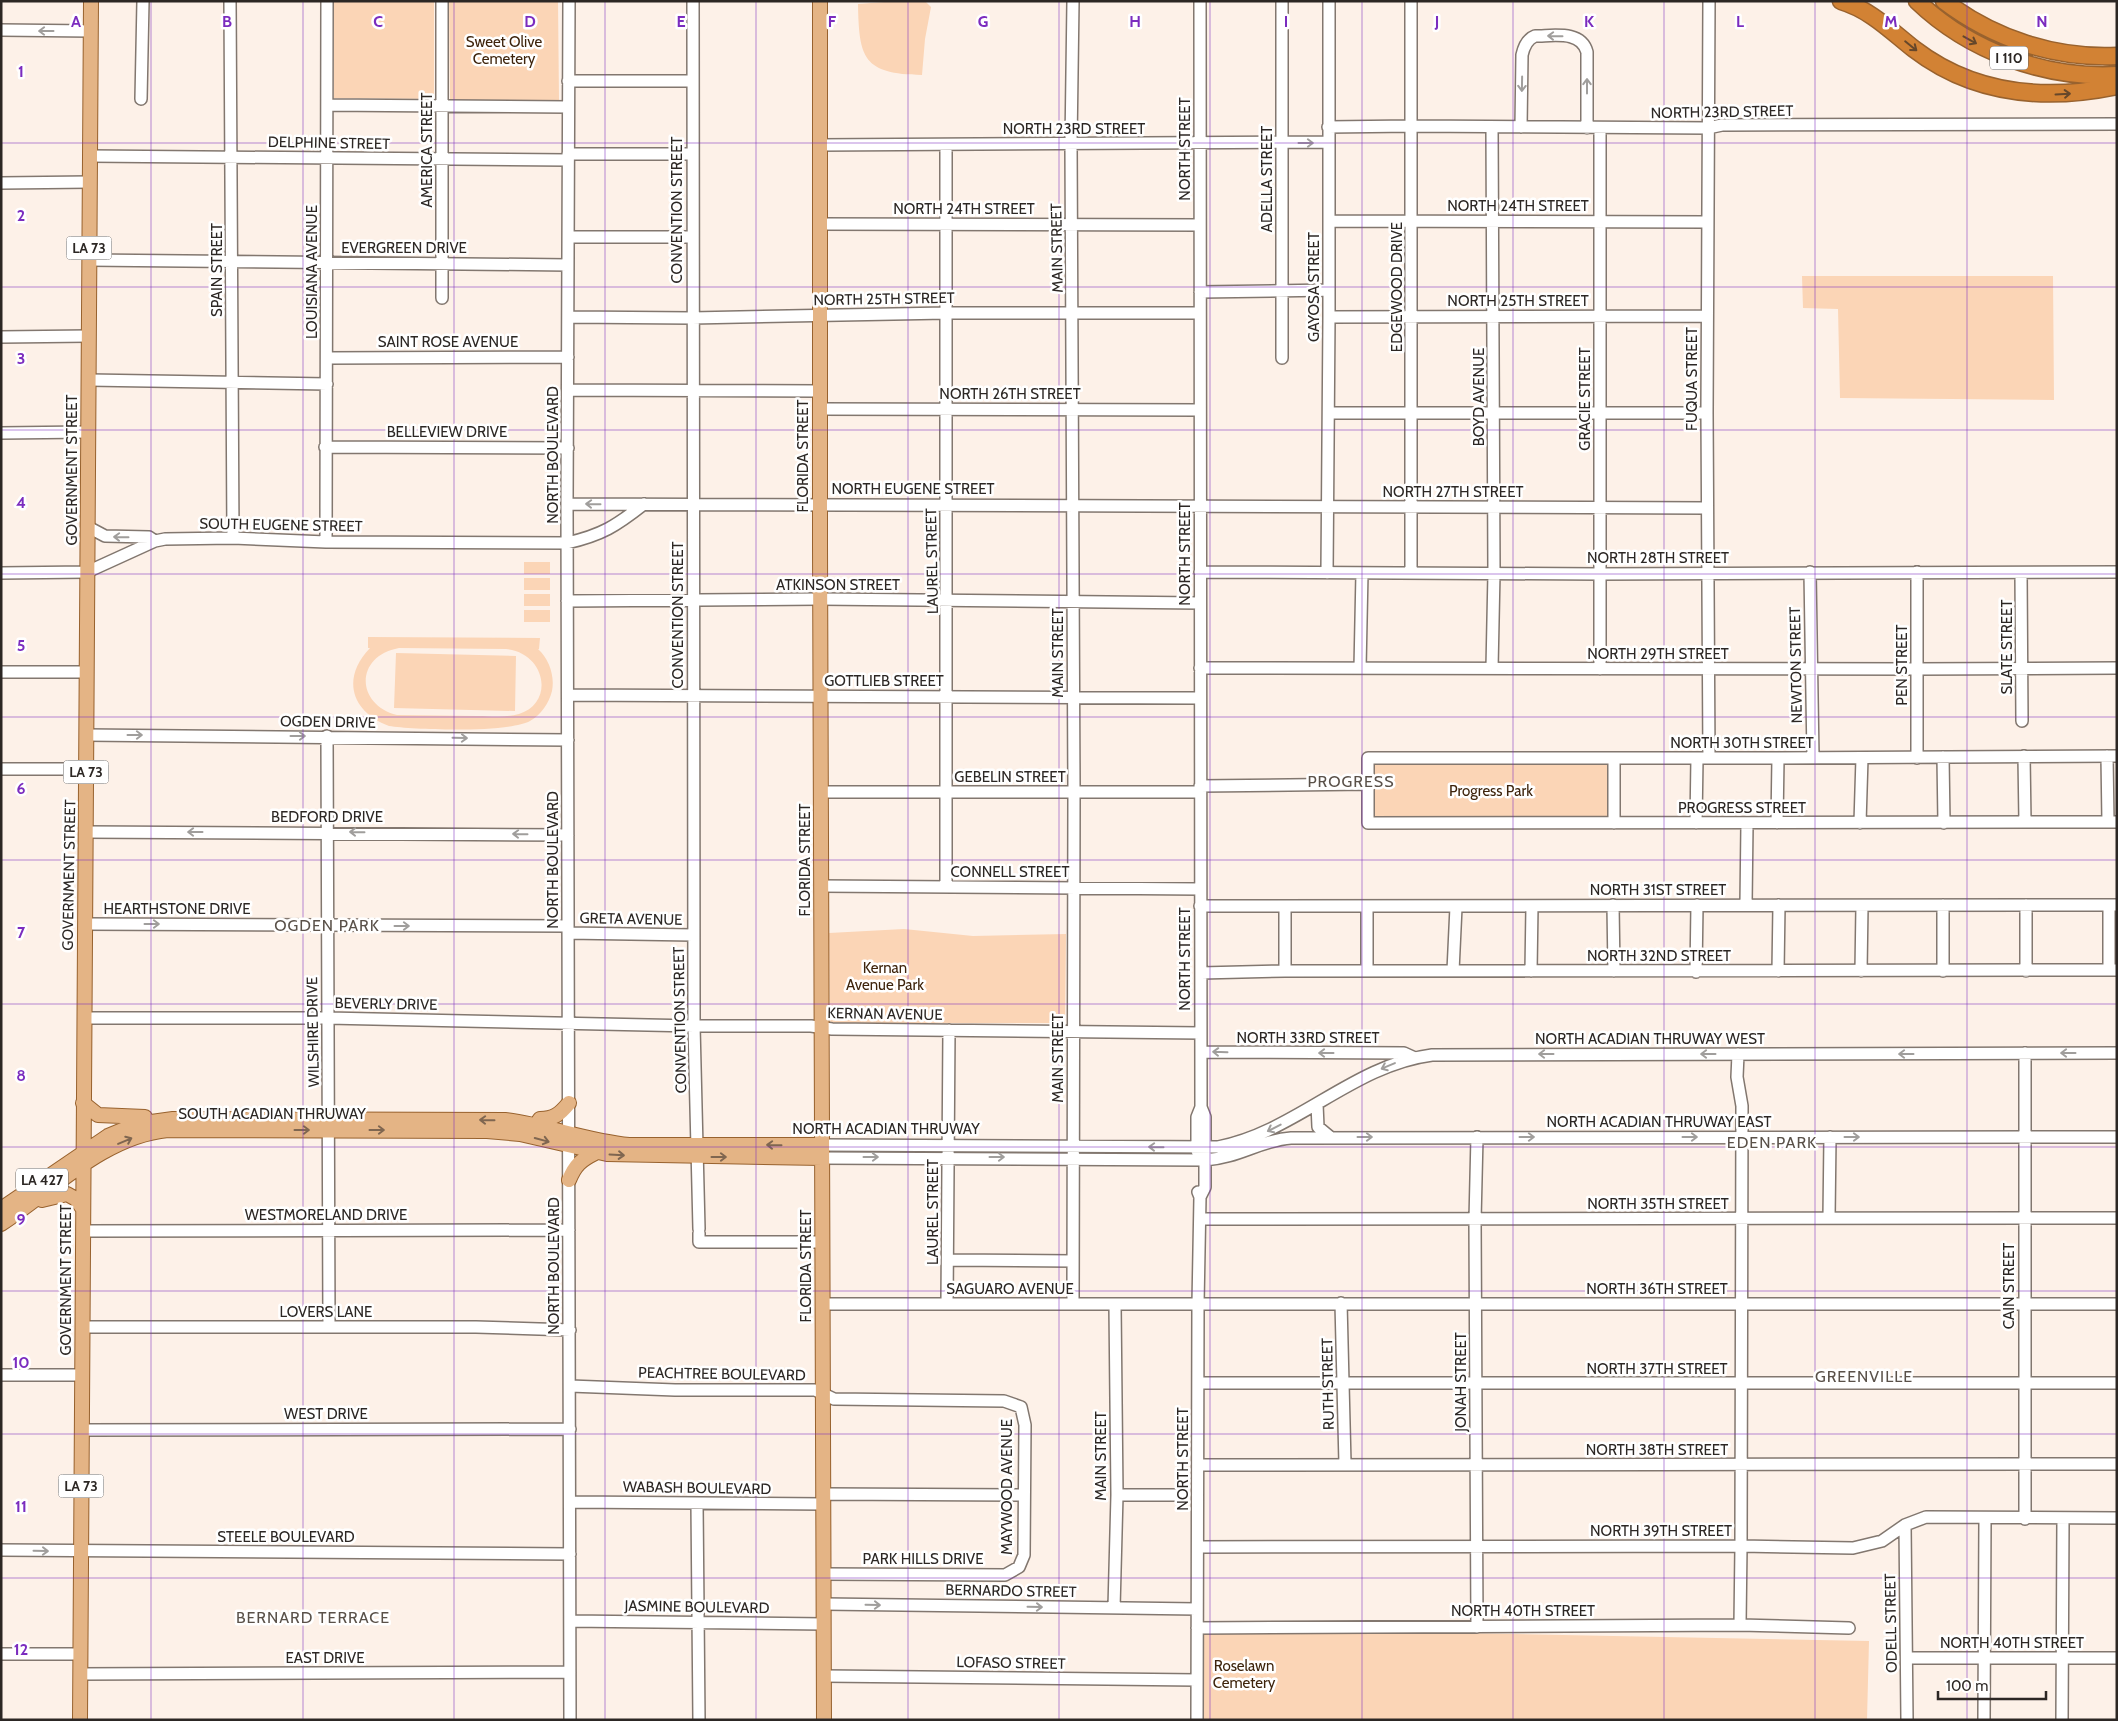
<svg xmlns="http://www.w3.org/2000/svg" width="2118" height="1721" viewBox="0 0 2118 1721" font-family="Cabin,sans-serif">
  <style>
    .green { fill: #fbd5b6; fill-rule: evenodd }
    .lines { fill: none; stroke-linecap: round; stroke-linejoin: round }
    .minor-casing { stroke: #82776f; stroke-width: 14 }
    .major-casing { stroke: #98622e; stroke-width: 16 }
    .highway-casing { stroke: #98622e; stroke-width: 19 }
    .minor { stroke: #fff; stroke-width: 11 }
    .major { stroke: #e4b485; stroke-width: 14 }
    .highway { stroke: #d28234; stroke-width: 16 }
    .oneway { stroke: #a09e9c }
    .oneway2 { stroke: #66472a }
    .oneway3 { stroke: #7f6650 }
    .grid { fill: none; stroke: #7b2cbf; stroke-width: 1; stroke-opacity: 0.55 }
    .labels { text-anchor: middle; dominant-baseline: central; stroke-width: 5; stroke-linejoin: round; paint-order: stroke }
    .shield { fill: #fff; stroke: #6b6866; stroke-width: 1 }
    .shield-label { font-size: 14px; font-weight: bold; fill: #2c2724 }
    .park-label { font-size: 15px; fill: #3e240c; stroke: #fff }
    .street-label { font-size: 15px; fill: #2c2724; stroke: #fff }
    .neighbourhood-label { font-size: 16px; letter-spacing: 1px; fill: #5a5149; stroke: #fff }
    .grid-label { font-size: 16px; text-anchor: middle; font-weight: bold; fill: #7b2cbf; stroke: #fff; stroke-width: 5; stroke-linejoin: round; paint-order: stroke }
  </style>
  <rect width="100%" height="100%" fill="#fdf1e8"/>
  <!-- green -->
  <path class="green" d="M334 1H434V99L334 98Z
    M449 1H558L559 100H450Z
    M898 1H925L931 7 925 39 922 75C863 74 859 58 858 4Z
    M1802 276H2053L2054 400 1840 398 1838 309 1803 308Z
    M524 562H550V574H524Z
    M524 578H550V590H524Z
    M524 594H550V606H524Z
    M524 610H550V622H524Z
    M368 637 540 638 539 649H538C549 659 555 676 552 691 549 703 541 715 530 721 508 733 415 730 389 726 351 712 341 678 370 648H368ZM399 648 506 649C546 653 555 703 519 714 506 718 490 716 477 716 450 716 424 715 397 715 355 704 355 656 399 648Z
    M396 653 516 656 515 711 394 708Z
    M1374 764 1608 765V817H1374Z
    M904 929 973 936 1066 934 1065 1023H830L829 933Z
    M1197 1628 1869 1641 1867 1720H1199Z"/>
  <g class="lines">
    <defs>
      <path id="minor" d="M230 1 233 538
        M442 1V298
        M569 1 567 504 570 1720
        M693 1 694 1026 699 1229
        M1200 1 1201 1107 1205 1117V1187L1200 1197
        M1282 1V358
        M1709 1 1707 413 1709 758
        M1 30 91 31
        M568 81H692
        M141 99 143 1
        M327 105 568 107
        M1328 127 1412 126 1708 128 1722 125 2117 124
        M1521 127 1522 55C1524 46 1527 39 1535 36 1553 36 1581 30 1587 52V128
        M820 145 1328 142
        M946 145V887
        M568 154H692
        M90 156 568 160
        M1 183 90 182
        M1329 221 1707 222
        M819 224 1200 225
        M568 237H692
        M89 260 568 265
        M1200 292 1329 290
        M568 317 692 318 946 313H1200
        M1329 317 1707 316
        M1 337 89 336
        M327 358 568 357
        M89 380 327 384
        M568 390 819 391
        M820 409 1200 410
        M1329 413H1707
        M1 433 88 432
        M325 447 568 448
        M567 504 1707 508
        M88 527 105 536 149 537 155 541
        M326 542 327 1
        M1200 572 1600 574 2117 572
        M1810 572 1813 758
        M1917 572V758
        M1 573 87 572 155 541 165 539 233 538 326 542 567 543C602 535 616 526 644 504
        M1327 573 1329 317V1
        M1411 573V1
        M2021 573 2022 721
        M567 601 820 599 1199 603
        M1200 668 1917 669 2117 668
        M1360 668 1362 573
        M1492 668 1494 573 1492 127
        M1600 669V128
        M1 672H87
        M568 695 1199 698
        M86 735 568 740
        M327 736 329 1327
        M2024 756 2025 822
        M2107 756 2108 822
        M2117 756 1778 758H1368V823L2117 822
        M1943 757 1944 823
        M1 769H86
        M1200 786 1367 784
        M821 792H1200
        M1614 823V759
        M1696 823 1697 758
        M1777 823 1778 758
        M1860 823 1862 758
        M86 832 568 835
        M821 886 1200 889
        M1746 904 1747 824
        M1613 905 1614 971
        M1943 905V971
        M2026 905V971
        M2109 905V970
        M1200 906 2117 905
        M1285 906V971
        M1367 907V971
        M85 924 568 926
        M568 933 693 935
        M1453 971 1456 907
        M1531 971 1532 906
        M1778 971 1779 905
        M1861 971 1862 906
        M1696 972 1697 905
        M1201 973 1285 971 2117 970
        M84 1018H328L694 1026H811L832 1029 1201 1033
        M1201 1052 1404 1053 1415 1058
        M1738 1054 1737 1077 1742 1106 1741 1546 1740 1625
        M1317 1104 1318 1127 1330 1137
        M1477 1137 1475 1220 1477 1627
        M822 1145 1218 1147C1296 1132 1353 1065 1432 1055L2117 1053
        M1197 1151V1117L1201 1107
        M822 1158 1205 1160C1238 1158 1261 1140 1291 1138L2117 1137
        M1829 1218 1830 1137
        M1200 1219 2117 1218
        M83 1231 569 1230
        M699 1233V1242H822
        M948 1260 1073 1261
        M1341 1303 1345 1464
        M823 1304H2117
        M947 1304 949 1030
        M1073 1304 1074 792 1071 144 1073 1
        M82 1327H476L570 1330
        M1 1375H82
        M1198 1383H2117
        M570 1386 675 1390H815L834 1399 1004 1401 1021 1407 1025 1425 1024 1555 1019 1567 1005 1575 824 1574
        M82 1430 570 1429
        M1198 1465 2117 1464
        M824 1494 1024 1495
        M1117 1495H1180
        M570 1502 824 1504
        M697 1503 699 1720
        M2025 1519V1053
        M1905 1525 1907 1720
        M1198 1547 1741 1546 1853 1548 1882 1541 1905 1525 1926 1517 2117 1518
        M1 1550 570 1554
        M824 1604 1197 1609
        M1114 1608 1117 1495 1115 1305
        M570 1621 824 1624
        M1197 1628 1740 1625 1849 1628
        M1 1654H80
        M1907 1658H2117
        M80 1674 570 1672
        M824 1676 1197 1680
        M1197 1720 1198 1304 1200 1197 1198 1192
        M1984 1720 1985 1519
        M2062 1720 2063 1518"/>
      <path id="major" d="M820 1V546L824 1720
        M83 1103 98 1115 145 1117
        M536 1125 540 1119C554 1119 560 1114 569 1103
        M569 1180C575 1165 581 1160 595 1153
        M42 1200 67 1194 76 1199 83 1209
        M1 1209 108 1136 137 1124 173 1119 505 1120C547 1125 587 1141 629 1145H822
        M1 1224C53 1190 104 1136 168 1130L487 1131 520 1134 607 1154 822 1158
        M80 1720 91 1"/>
      <path id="highway" d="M1841 1C1871 10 1891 31 1914 49 1974 95 2045 101 2117 86
        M1917 1C1969 51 2045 79 2117 75
        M1944 1C1994 39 2055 59 2117 56"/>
    </defs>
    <!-- minor casing -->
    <use href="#minor" class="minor-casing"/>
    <!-- major casing -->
    <use href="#major" class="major-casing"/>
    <!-- highway casing -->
    <use href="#highway" class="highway-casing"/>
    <!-- minor -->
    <use href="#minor" class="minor"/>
    <!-- major -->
    <use href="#major" class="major"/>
    <!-- highway -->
    <use href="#highway" class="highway"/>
  </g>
  <!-- one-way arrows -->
  <defs><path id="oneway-shaft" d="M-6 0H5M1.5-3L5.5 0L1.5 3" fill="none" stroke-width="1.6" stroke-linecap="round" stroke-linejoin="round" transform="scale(1.25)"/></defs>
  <g class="oneway">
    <use href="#oneway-shaft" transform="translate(46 31) rotate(-180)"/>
    <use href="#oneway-shaft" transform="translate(1555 36) rotate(-179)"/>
    <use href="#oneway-shaft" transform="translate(1522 84) rotate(91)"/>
    <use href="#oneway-shaft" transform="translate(1587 86) rotate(-90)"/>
    <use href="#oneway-shaft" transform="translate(1306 143)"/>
    <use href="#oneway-shaft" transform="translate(593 504) rotate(-179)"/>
    <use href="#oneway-shaft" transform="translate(121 537) rotate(-179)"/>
    <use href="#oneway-shaft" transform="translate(135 735)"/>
    <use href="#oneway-shaft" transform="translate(298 736)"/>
    <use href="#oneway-shaft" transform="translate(460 738) rotate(1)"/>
    <use href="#oneway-shaft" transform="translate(195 832) rotate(-180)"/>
    <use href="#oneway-shaft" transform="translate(357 832) rotate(-179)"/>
    <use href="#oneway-shaft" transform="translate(520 834) rotate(-179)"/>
    <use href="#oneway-shaft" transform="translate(152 924)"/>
    <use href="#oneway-shaft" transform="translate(402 926)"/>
    <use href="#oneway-shaft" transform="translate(1220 1052) rotate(-178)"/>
    <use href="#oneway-shaft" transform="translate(1326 1053) rotate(180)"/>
    <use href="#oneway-shaft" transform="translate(2068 1053) rotate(180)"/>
    <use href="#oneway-shaft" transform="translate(1546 1054) rotate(180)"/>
    <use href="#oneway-shaft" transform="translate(1708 1054) rotate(-180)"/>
    <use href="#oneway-shaft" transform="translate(1906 1054) rotate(180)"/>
    <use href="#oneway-shaft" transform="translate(1388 1066) rotate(157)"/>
    <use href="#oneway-shaft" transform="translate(1274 1128) rotate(153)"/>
    <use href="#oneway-shaft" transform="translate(1365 1137)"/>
    <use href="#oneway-shaft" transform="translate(1527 1137)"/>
    <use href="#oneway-shaft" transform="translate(1690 1137)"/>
    <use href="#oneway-shaft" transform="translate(1852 1137)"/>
    <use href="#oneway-shaft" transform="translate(1156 1147) rotate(-179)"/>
    <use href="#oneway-shaft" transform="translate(871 1157)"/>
    <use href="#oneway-shaft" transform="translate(997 1157)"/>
    <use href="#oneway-shaft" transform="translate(41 1551) rotate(1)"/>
    <use href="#oneway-shaft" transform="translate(873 1605) rotate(1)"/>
    <use href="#oneway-shaft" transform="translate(1035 1607) rotate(1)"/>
  </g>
  <g class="oneway2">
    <use href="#oneway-shaft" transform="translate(1970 40) rotate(29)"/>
    <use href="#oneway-shaft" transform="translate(1911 46) rotate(39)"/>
    <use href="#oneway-shaft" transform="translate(2063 94) rotate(-3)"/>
  </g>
  <g class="oneway3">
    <use href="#oneway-shaft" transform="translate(487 1120) rotate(-179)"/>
    <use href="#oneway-shaft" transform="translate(302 1130)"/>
    <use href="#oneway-shaft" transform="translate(377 1130)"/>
    <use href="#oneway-shaft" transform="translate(542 1140) rotate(15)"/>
    <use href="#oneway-shaft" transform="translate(125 1141) rotate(-23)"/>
    <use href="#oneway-shaft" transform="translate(774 1145) rotate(-179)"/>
    <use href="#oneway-shaft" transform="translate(617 1155) rotate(3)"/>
    <use href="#oneway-shaft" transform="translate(719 1157)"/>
  </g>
  <!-- grid -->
  <path class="grid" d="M151 1V1720M303 1V1720M454 1V1720M605 1V1720M756 1V1720M908 1V1720M1059 1V1720M1210 1V1720M1362 1V1720M1513 1V1720M1664 1V1720M1815 1V1720M1967 1V1720M1 143H2117M1 287H2117M1 430H2117M1 574H2117M1 717H2117M1 860H2117M1 1004H2117M1 1147H2117M1 1291H2117M1 1434H2117M1 1578H2117"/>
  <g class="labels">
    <!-- shield labels -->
    <g class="shield">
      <rect x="1990" y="46.5" width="38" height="23" rx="4"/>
      <rect x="66.5" y="236.5" width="45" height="23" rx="4"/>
      <rect x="63.5" y="760.5" width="45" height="23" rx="4"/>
      <rect x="16" y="1168.5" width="52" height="23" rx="4"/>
      <rect x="58.5" y="1474.5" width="45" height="23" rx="4"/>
    </g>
    <g class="shield-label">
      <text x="2009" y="58">I 110</text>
      <text x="89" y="248">LA 73</text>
      <text x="86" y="772">LA 73</text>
      <text x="42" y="1180">LA 427</text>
      <text x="81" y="1486">LA 73</text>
    </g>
    <!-- park labels -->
    <g class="park-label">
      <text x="504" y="42">Sweet Olive<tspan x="504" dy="17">Cemetery</tspan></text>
      <text x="1491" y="791">Progress Park</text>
      <text x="885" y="968">Kernan<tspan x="885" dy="17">Avenue Park</tspan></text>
      <text x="1244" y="1666">Roselawn<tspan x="1244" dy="17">Cemetery</tspan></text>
    </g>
    <!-- street labels -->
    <g class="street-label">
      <text transform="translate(1722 112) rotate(-1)">NORTH 23RD STREET</text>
      <text x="1074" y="129">NORTH 23RD STREET</text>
      <text transform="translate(329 143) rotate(1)">DELPHINE STREET</text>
      <text transform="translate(1185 149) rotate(-90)">NORTH STREET</text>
      <text transform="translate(427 150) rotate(-90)">AMERICA STREET</text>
      <text transform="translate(1267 179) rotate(-90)">ADELLA STREET</text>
      <text x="1518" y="206">NORTH 24TH STREET</text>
      <text x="964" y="209">NORTH 24TH STREET</text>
      <text transform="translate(677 210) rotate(-90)">CONVENTION STREET</text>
      <text x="404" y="248">EVERGREEN DRIVE</text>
      <text transform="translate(1057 248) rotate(-91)">MAIN STREET</text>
      <text transform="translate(217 270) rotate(-90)">SPAIN STREET</text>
      <text transform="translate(312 272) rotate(-90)">LOUISIANA AVENUE</text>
      <text transform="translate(1314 287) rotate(-90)">GAYOSA STREET</text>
      <text transform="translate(1397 287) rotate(-90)">EDGEWOOD DRIVE</text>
      <text transform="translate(884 299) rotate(-1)">NORTH 25TH STREET</text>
      <text x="1518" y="301">NORTH 25TH STREET</text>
      <text x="448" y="342">SAINT ROSE AVENUE</text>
      <text transform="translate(1692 379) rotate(-90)">FUQUA STREET</text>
      <text x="1010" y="394">NORTH 26TH STREET</text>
      <text transform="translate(1479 397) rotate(-90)">BOYD AVENUE</text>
      <text transform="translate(1585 399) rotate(-90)">GRACIE STREET</text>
      <text x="447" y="432">BELLEVIEW DRIVE</text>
      <text transform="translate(553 455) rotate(-90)">NORTH BOULEVARD</text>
      <text transform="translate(803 456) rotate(-90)">FLORIDA STREET</text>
      <text transform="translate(72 470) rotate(-90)">GOVERNMENT STREET</text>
      <text x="913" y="489">NORTH EUGENE STREET</text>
      <text x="1453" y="492">NORTH 27TH STREET</text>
      <text transform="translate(281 525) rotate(1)">SOUTH EUGENE STREET</text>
      <text transform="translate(1185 554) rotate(-90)">NORTH STREET</text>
      <text x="1658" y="558">NORTH 28TH STREET</text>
      <text transform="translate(932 561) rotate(-91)">LAUREL STREET</text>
      <text x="838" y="585">ATKINSON STREET</text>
      <text transform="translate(678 615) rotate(-90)">CONVENTION STREET</text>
      <text transform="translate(2007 647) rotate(-90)">SLATE STREET</text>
      <text transform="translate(1058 653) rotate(-90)">MAIN STREET</text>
      <text x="1658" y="654">NORTH 29TH STREET</text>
      <text transform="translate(1796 665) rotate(-91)">NEWTON STREET</text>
      <text transform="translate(1902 665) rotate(-90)">PEN STREET</text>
      <text x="884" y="681">GOTTLIEB STREET</text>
      <text transform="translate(328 722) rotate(1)">OGDEN DRIVE</text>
      <text x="1742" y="743">NORTH 30TH STREET</text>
      <text x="1010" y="777">GEBELIN STREET</text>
      <text x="1742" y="808">PROGRESS STREET</text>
      <text x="327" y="817">BEDFORD DRIVE</text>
      <text transform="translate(553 860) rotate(-90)">NORTH BOULEVARD</text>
      <text transform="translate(805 860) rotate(-90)">FLORIDA STREET</text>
      <text x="1010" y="872">CONNELL STREET</text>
      <text transform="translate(69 875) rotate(-89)">GOVERNMENT STREET</text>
      <text x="1658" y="890">NORTH 31ST STREET</text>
      <text x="177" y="909">HEARTHSTONE DRIVE</text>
      <text transform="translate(631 919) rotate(1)">GRETA AVENUE</text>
      <text x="1659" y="956">NORTH 32ND STREET</text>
      <text transform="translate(1185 959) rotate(-90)">NORTH STREET</text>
      <text transform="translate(386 1004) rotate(1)">BEVERLY DRIVE</text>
      <text transform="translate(885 1014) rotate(1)">KERNAN AVENUE</text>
      <text transform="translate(680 1020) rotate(-91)">CONVENTION STREET</text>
      <text transform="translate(313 1032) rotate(-91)">WILSHIRE DRIVE</text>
      <text x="1308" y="1038">NORTH 33RD STREET</text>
      <text x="1650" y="1039">NORTH ACADIAN THRUWAY WEST</text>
      <text transform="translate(1058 1058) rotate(-90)">MAIN STREET</text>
      <text x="272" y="1114">SOUTH ACADIAN THRUWAY</text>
      <text x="1659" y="1122">NORTH ACADIAN THRUWAY EAST</text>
      <text x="886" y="1129">NORTH ACADIAN THRUWAY</text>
      <text x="1658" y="1204">NORTH 35TH STREET</text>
      <text transform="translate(933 1212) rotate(-90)">LAUREL STREET</text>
      <text x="326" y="1215">WESTMORELAND DRIVE</text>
      <text transform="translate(554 1266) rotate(-90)">NORTH BOULEVARD</text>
      <text transform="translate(806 1266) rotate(-90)">FLORIDA STREET</text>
      <text transform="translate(66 1280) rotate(-90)">GOVERNMENT STREET</text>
      <text transform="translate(2009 1286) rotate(-90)">CAIN STREET</text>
      <text x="1010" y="1289">SAGUARO AVENUE</text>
      <text x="1657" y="1289">NORTH 36TH STREET</text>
      <text x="326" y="1312">LOVERS LANE</text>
      <text x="1657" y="1369">NORTH 37TH STREET</text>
      <text transform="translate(722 1374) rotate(1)">PEACHTREE BOULEVARD</text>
      <text transform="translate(1461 1382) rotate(-90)">JONAH STREET</text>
      <text transform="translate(1328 1384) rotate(-91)">RUTH STREET</text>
      <text x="326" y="1414">WEST DRIVE</text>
      <text x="1657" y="1450">NORTH 38TH STREET</text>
      <text transform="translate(1101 1456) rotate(-90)">MAIN STREET</text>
      <text transform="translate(1183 1459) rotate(-90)">NORTH STREET</text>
      <text transform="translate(1007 1487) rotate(-90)">MAYWOOD AVENUE</text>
      <text transform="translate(697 1488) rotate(1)">WABASH BOULEVARD</text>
      <text x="1661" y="1531">NORTH 39TH STREET</text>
      <text x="286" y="1537">STEELE BOULEVARD</text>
      <text x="923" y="1559">PARK HILLS DRIVE</text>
      <text transform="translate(1011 1591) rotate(1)">BERNARDO STREET</text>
      <text transform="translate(697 1607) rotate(1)">JASMINE BOULEVARD</text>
      <text x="1523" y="1611">NORTH 40TH STREET</text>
      <text transform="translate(1891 1623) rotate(-91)">ODELL STREET</text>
      <text x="2012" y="1643">NORTH 40TH STREET</text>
      <text x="325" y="1658">EAST DRIVE</text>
      <text transform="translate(1011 1663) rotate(1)">LOFASO STREET</text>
    </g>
    <!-- neighbourhood labels -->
    <g class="neighbourhood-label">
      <text x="1351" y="781">PROGRESS</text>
      <text x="327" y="925">OGDEN PARK</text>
      <text x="1772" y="1142">EDEN PARK</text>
      <text x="1864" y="1376">GREENVILLE</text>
      <text x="313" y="1617">BERNARD TERRACE</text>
    </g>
  </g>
  <g class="grid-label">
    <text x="76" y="27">A</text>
    <text x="227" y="27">B</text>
    <text x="378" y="27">C</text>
    <text x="530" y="27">D</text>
    <text x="681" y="27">E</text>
    <text x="832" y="27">F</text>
    <text x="983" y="27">G</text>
    <text x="1135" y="27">H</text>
    <text x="1286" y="27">I</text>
    <text x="1437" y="27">J</text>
    <text x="1589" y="27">K</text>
    <text x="1740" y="27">L</text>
    <text x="1891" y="27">M</text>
    <text x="2042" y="27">N</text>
    <text x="21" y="77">1</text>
    <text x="21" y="221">2</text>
    <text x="21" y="364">3</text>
    <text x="21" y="508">4</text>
    <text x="21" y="651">5</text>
    <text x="21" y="794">6</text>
    <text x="21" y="938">7</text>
    <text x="21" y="1081">8</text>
    <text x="21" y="1225">9</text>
    <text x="21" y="1368">10</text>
    <text x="21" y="1512">11</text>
    <text x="21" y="1655">12</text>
  </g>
  <!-- border -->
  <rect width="2118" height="1721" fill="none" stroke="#2c2724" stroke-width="5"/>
  <!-- scale -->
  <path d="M1938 1691v8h108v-8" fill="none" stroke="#2c2724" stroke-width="2.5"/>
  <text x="1946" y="1691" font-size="15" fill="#2c2724" stroke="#ffffff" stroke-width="4" paint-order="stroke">100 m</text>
</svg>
